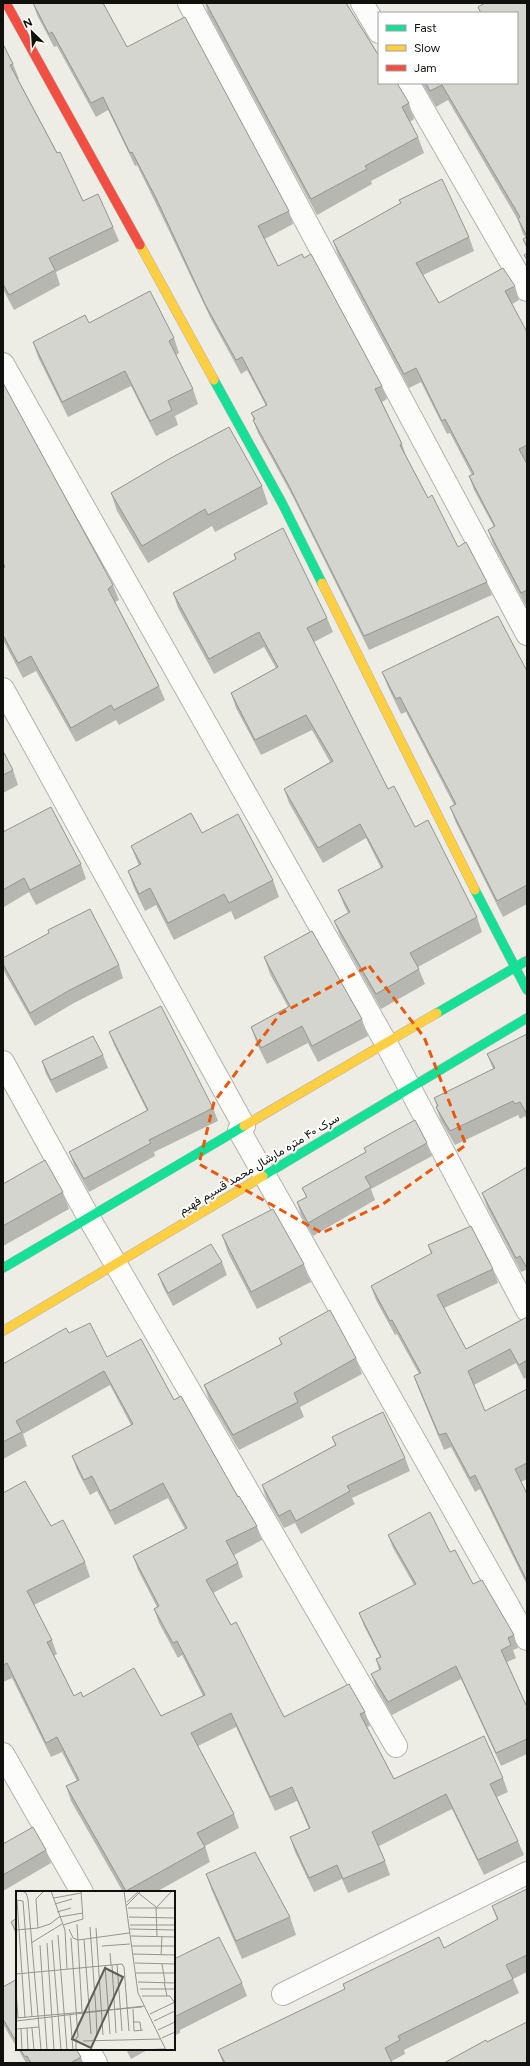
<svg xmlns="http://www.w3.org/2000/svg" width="530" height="2066" viewBox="0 0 530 2066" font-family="Figtree,Vazirmatn,sans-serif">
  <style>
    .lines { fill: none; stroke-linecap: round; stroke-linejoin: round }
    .street-casing { stroke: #b3b3ae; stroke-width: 24 }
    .fast-casing { stroke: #b3b3ae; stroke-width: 10 }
    .slow-casing { stroke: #b3b3ae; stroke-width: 10 }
    .jam-casing { stroke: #b3b3ae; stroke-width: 10 }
    .street { stroke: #fcfcfb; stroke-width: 22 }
    .fast { stroke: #16e098; stroke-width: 9 }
    .slow { stroke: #ffcf43; stroke-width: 9 }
    .jam { stroke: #f24e42; stroke-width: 9 }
    .wall { fill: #b7b7b2 }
    .building { fill: #d5d5cf; stroke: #959591 }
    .marked { fill: none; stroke: #e8590c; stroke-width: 3; stroke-dasharray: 8 5; stroke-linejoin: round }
    .labels { text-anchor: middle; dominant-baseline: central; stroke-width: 4; stroke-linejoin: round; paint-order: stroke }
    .street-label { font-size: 12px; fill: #10100c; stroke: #fff }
    .inset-road { fill: none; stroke: #95958f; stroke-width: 1 }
    .view { fill: #5d5d58; fill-opacity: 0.15; stroke: #5d5d58; stroke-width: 2 }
    .inset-edge { fill: none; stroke: #10100c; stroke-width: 2 }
  </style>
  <rect width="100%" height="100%" fill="#edede6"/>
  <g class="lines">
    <defs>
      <path id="street" d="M189 3 527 634
        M362 3 379 32
        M408 83 527 290
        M3 364 386 1043 527 1310
        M3 689 244 1126
        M3 1062 89 1218 396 1746
        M239 1130 527 1639
        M3 1754 82 1892
        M283 1994 527 1873
        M88 2049 96 2063"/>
      <path id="fast" d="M214 380 282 503 322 583
        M475 890 527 990
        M437 1013 526 961
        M263 1176 527 1018
        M3 1268 244 1126"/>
      <path id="slow" d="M140 245 214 380
        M322 583 475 890
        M244 1126 437 1013
        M3 1331 263 1176"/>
      <path id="jam" d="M6 3 140 245"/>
    </defs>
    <!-- street casing -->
    <use href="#street" class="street-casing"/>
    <!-- fast casing -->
    <use href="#fast" class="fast-casing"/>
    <!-- slow casing -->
    <use href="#slow" class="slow-casing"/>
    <!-- jam casing -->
    <use href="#jam" class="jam-casing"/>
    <!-- street -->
    <use href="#street" class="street"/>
    <!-- fast -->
    <use href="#fast" class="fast"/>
    <!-- slow -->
    <use href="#slow" class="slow"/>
    <!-- jam -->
    <use href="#jam" class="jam"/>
  </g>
  <!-- wall -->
  <path class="wall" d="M33 3 127 47 289 211 293 224 265 239 278 266 304 258 382 386 387 399 382 402 402 444 406 456 428 498 458 547 487 582 492 595 369 650 293 497 258 433 253 420H254L251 413 266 406 247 370 241 374 211 319 161 214 137 165 135 166 108 110 96 117 57 46 54 47 37 15Z
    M205 3H346L409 103 414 119 410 122 418 137 424 153 371 181 372 184 317 215 208 13Z
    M527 3V250L523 239 526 238 523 234 518 220 448 100 436 107 422 83H517V13H480L478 7Z
    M3 44 13 64 19 79H18L83 201 113 227 119 241 56 272 60 285 14 310 3 289Z
    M399 200 469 237 474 251 423 275 439 303 515 286 519 300 512 304 527 332V461L526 462 527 464V606H526L493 544 488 530 494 527 474 490 469 476 472 475 450 433 447 434 421 382 409 388 338 255 333 241 401 203Z
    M89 323 174 338 179 353 176 355 193 389 198 404 175 416 178 425 156 436 131 386 68 417 38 357 33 342Z
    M3 383 113 585 119 600 115 602 159 686 165 700 119 725 116 720 76 742 36 671 23 678 3 640Z
    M262 486 268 504 215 532 212 526 148 563 117 511 111 493Z
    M234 554 327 618 333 632 314 642 388 789 415 827 477 917 482 932 418 967 425 984 381 1009 340 936 334 921 348 913 344 905 338 890 381 868 366 838 323 863 289 803 284 789 330 762 312 730 261 755 236 708 231 693 276 668 264 647 214 674 178 608 173 593 236 559Z
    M527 671V904L503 917 456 823 450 807 454 805 406 712 401 714 388 687 382 672Z
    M3 751 13 770 18 785 3 793Z
    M3 832 81 864 86 879 36 905 29 892 4 907 3 906Z
    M202 833 273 880 279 897 235 920 231 911 174 940 156 905 145 911 134 888 128 871 139 866 131 846Z
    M48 930 119 965 123 978 74 1003 35 1026 5 973 3 967V958L49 933Z
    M264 957 362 1019 368 1036 318 1062 308 1043 267 1064 257 1044 251 1027 288 1007 270 974Z
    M109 1032 213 1108 218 1121 154 1152 155 1156 89 1192 74 1165 69 1152 147 1111 114 1045Z
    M527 1034V1120L525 1116 520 1119 518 1115 455 1145 441 1121 436 1107 437 1106 434 1098 493 1069 487 1054Z
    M103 1055 108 1068 56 1093 46 1074 42 1061Z
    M427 1143 432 1156 371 1189 375 1200 313 1236 301 1215 297 1202 306 1197 302 1188 366 1152 364 1148Z
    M527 1167V1273L526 1270 521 1272 487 1207 482 1193Z
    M3 1184 63 1192 69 1209 3 1246Z
    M222 1235 304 1264 311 1282 257 1309 228 1253Z
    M428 1245 493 1269 498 1283 444 1308 466 1349 527 1317V1377L524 1379 516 1363 474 1385 485 1411 527 1389V1479L521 1482 527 1494V1585L480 1489 475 1492 451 1447 444 1450 419 1390 414 1376 419 1374 397 1334 395 1335 376 1300 371 1286 431 1254Z
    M222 1262 227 1275 173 1306 163 1287 158 1274Z
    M69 1333 174 1400 257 1526 262 1540 234 1555 238 1563 243 1577 213 1593 284 1717 365 1712 370 1726 367 1727 394 1779 503 1778 508 1792 497 1797 518 1841 524 1855 484 1875 452 1809 379 1846 385 1861 390 1875 348 1893 342 1879 314 1892 295 1852 290 1837 309 1829 297 1801 275 1811 236 1727 198 1746 234 1814 239 1828 205 1846 210 1862 156 1892H123L71 1801 66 1786 77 1781 62 1752 51 1757 12 1678 3 1682V1493L51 1526 85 1562 90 1577 34 1605 52 1640 57 1654 54 1656 74 1696 83 1697 161 1716 203 1696 182 1655 178 1658 159 1623 154 1609 157 1607 138 1570 133 1556 185 1529 168 1498 115 1525 97 1491 90 1495 77 1470 72 1456 131 1425 110 1385 23 1434 27 1446 3 1459V1364Z
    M279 1338 356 1358 362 1374 300 1407 304 1417 239 1450 209 1400 204 1385 281 1344Z
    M332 1437 405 1458 410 1471 352 1498 355 1504 301 1534 295 1523 284 1528 266 1498 262 1485 335 1445Z
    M388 1535 450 1552 473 1584 514 1635 518 1648 513 1650 516 1658 507 1662 526 1705 527 1704V1754L501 1766 461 1679 392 1715 376 1687 371 1674 379 1670 376 1659 380 1657 364 1626 359 1613 414 1585 393 1548Z
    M3 1844 46 1850 51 1863 3 1891Z
    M206 1874 290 1917 296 1935 242 1959 212 1891Z
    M527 1889V1972L513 1979 519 1993 404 2050 405 2054 392 2061V2063H223L218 2050 345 1990 343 1984 444 1948 497 1920 492 1906Z
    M17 1918V1938L11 1922Z
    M174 1959 242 1983 247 1996 180 2030V2033L174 2036Z
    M17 1979V2048L3 2024V1987Z
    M18 2049H76L81 2057 83 2063H26Z
    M126 2049H149L131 2059Z"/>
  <!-- building -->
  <path class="building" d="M33 3H103L127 47 185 17 289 211 258 226 278 266 302 254 304 258 311 254 382 386 375 389 402 444 400 445 428 498 432 495 458 547 466 542 487 582 364 636 288 484 253 420 255 419 251 413 267 405 242 357 236 360 206 306 157 200 132 152 130 153 103 97 91 103 52 32 49 34Z
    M206 3H346L379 56V83H397L409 103 402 107 418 137 365 166 367 169 311 199Z
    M485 3H527V236L518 219 520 217 442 85 430 91 426 83H517V13H481L478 7Z
    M3 44 13 64 10 65 57 153 60 152 83 201 98 194 113 227 49 258 55 270 9 295 3 284Z
    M442 179 469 237 416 263 439 303 503 268 515 286 505 291 527 332V445L519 449 527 464V590L521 593 488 530 495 526 469 476 474 474 445 419 442 421 416 368 404 374 333 241 401 203 399 200Z
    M527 237V247L523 239Z
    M527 253V260L524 255Z
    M150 291 174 338 169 341 193 389 168 401 172 410 150 421 125 371 62 402 33 342 85 315 89 323Z
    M3 383 113 585 108 589 159 686 114 710 111 705 71 728 31 656 18 663 3 635V568L5 567 3 563Z
    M229 427 262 486 208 515 205 509 142 546 111 493 169 459Z
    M283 528 327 618 307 628 388 789 394 786 415 827 428 820 477 917 410 953 419 969 376 994 334 921 350 912 338 890 383 867 360 824 318 848 284 789 333 761 306 715 255 740 231 693 278 667 259 632 209 659 173 593 236 559 234 554Z
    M498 616 527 671V885L497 901 450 807 456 804 400 697 396 699 382 672Z
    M3 751 13 770 3 775Z
    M51 807 81 864 30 890 24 878 3 890V832Z
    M191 813 202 833 238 814 273 880 229 903 224 894 168 923 150 888 139 894 128 871 141 864 131 846Z
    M90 909 119 965 70 990 30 1013 3 964V958L49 933 48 930Z
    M312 931 362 1019 312 1046 302 1026 261 1048 251 1027 290 1006 264 957Z
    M161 1006 213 1108 149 1140 151 1143 84 1179 69 1152 148 1110 109 1032Z
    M527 1034V1114L520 1102 515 1104 513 1101 450 1131 436 1107 438 1106 434 1098 495 1068 487 1054Z
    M93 1036 103 1055 51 1080 42 1061Z
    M415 1120 427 1143 365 1177 371 1187 308 1223 297 1202 307 1197 302 1188 366 1152 364 1148Z
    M45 1160 63 1192 3 1226V1184Z
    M527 1167V1268L520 1256 516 1258 482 1193Z
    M273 1209 304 1264 251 1292 222 1235Z
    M471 1226 493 1269 437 1295 466 1349 527 1317V1360L519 1365 510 1349 468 1371 485 1411 527 1389V1463L515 1469 527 1494V1581L475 1475 470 1478 446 1433 439 1435 414 1376 421 1373 392 1320 390 1321 371 1286 432 1253 428 1245Z
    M211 1244 222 1262 168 1293 158 1274Z
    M330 1310 356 1358 294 1393 298 1402 233 1435 204 1385 282 1344 279 1338Z
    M90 1323 107 1357 141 1339 174 1400 181 1396 238 1497 239 1496 257 1526 226 1541 238 1563 206 1580 231 1625 236 1622 284 1717 349 1684 365 1712 360 1714 394 1779 484 1736 503 1778 490 1784 518 1841 478 1860 446 1794 372 1832 385 1861 343 1879 337 1865 309 1878 290 1837 310 1828 292 1787 270 1797 231 1713 191 1733 234 1814 197 1833 205 1847 126 1891 66 1786 79 1780 57 1737 46 1743 7 1663 3 1665V1493L25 1481 51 1526 63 1520 85 1562 27 1591 52 1640 47 1642 74 1696 81 1692 83 1697 134 1668 161 1716 205 1695 177 1641 173 1643 154 1609 159 1606 133 1556 187 1528 163 1483 110 1511 92 1476 84 1480 72 1456 133 1424 104 1371 16 1421 22 1432 3 1442V1364L66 1328 69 1333Z
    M383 1412 405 1458 347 1486 350 1491 296 1521 290 1510 279 1516 262 1485 336 1445 332 1437Z
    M430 1512 450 1552 455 1550 473 1584 482 1580 514 1635 508 1638 511 1645 501 1650 526 1705 527 1704V1739L496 1753 456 1666 388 1702 371 1674 381 1669 376 1659 381 1657 359 1613 416 1584 388 1535Z
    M33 1827 46 1850 3 1875V1844Z
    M255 1852 290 1917 236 1941 206 1874Z
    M527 1889V1955L506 1965 513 1979 398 2036 400 2040 385 2048 392 2063H225L218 2050 345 1989 343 1984 439 1937 444 1948 498 1919 492 1906Z
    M17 1918V1933L11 1922Z
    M219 1937 242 1983 174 2017 176 2020 174 2021V1959Z
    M17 1979V2043L3 2019V1987Z
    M527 2022V2063H444L486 2040 487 2042Z
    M20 2049H76L81 2057 72 2062V2063H31L27 2056 25 2057Z"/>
  <!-- marked area -->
  <path class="marked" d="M369 966 424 1037 466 1145 383 1204 322 1233 199 1164 214 1102 280 1014Z"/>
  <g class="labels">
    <!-- street labels -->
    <g class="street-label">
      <text transform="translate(259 1164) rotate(-31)">سرک ۴۰ متره مارشال محمد قسیم فهیم</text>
    </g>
  </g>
  <!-- overview -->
  <g transform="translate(16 1891)">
    <rect width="159" height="159" fill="#edede6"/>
    <path class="inset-road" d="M6 0 10 2 12 8 25 159M35 0 49 39 51 78M108 0 122 102 150 159M121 1 140 16M38 7 65 2M0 9 7 10 16 126M1 9 9 127M111 11 122 1M39 13 56 8M110 15 125 0M112 17H159M41 21 55 17M113 26 159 27M61 33 66 121M47 34 67 28 65 0M114 34H159M74 36 80 120M22 37 34 33 43 26 67 22M80 37 87 144M53 38 57 47 62 49 113 42M114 38 159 39M0 39 22 37 20 8 28 0M42 44 51 159M115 45 159 46M141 45 140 17 156 0M55 47 62 146 60 147V158M68 48 75 143M36 49 45 159M15 52 46 33M31 52 38 159M24 54 31 159M86 55 114 53M116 55H159M94 62 95 74M117 63 159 64M145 64 146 45M119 72 159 73M101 73 106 140M146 73 149 91M89 74 94 143M96 74 100 142M108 76 113 140M120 82H159M0 83 106 73 108 76M122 91 159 92M148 91 151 105M124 98H159M0 99 2 127M126 105H154L158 111M117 118 118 140 127 139M80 121 81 144M54 123 57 159M134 123 159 111M0 127 126 116M0 130 128 115M138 130 159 120M118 131H124L125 139M5 137 6 159M11 137 12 159M16 137 18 159M0 138 23 136M142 139 159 131M146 147 159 141M67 150 144 148M121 159 149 158"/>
    <path class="view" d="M89 77 107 86 75 157 56 148Z"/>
    <rect width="159" height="159" class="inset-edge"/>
  </g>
  <!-- border -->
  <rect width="530" height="2066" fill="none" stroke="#10100c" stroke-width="8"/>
  <!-- legend -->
  <rect x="378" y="12" width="140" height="72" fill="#ffffff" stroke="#9f9f9e"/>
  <rect x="386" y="25" width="20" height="6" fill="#16e098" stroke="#9f9f9e"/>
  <text x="414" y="32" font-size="12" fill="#10100c">Fast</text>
  <rect x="386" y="45" width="20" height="6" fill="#ffcf43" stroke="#9f9f9e"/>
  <text x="414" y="52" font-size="12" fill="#10100c">Slow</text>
  <rect x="386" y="65" width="20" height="6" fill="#f24e42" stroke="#9f9f9e"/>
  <text x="414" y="72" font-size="12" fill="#10100c">Jam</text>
  <!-- north arrow -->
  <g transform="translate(32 32) rotate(335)" stroke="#ffffff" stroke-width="3" paint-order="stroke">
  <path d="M0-3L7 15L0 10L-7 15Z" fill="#10100c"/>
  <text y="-6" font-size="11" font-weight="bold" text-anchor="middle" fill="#10100c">N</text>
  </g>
</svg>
